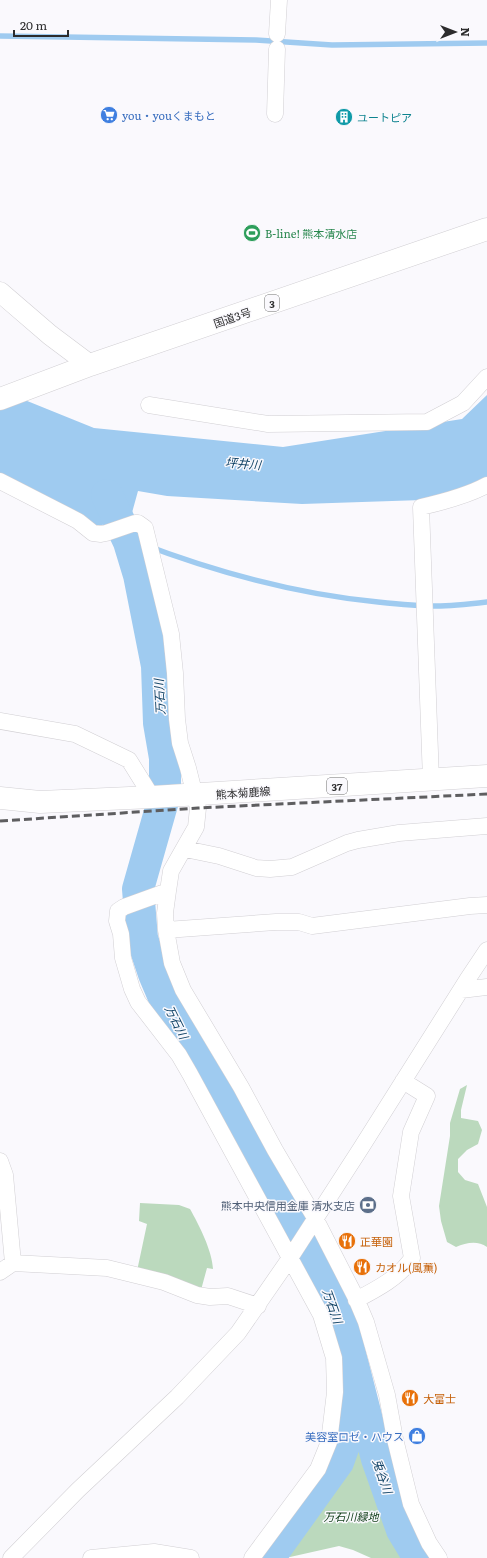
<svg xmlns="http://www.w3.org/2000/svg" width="487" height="1558" viewBox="0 0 487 1558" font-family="Literata,'Noto Sans JP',serif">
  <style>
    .green { fill: #bbd9bd }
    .water { fill: #9fcbf0 }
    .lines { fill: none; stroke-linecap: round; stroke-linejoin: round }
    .stream { stroke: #9fcbf0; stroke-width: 5.5 }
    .river { stroke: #9fcbf0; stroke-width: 32 }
    .minor-casing { stroke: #d1cfd3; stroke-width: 17 }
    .tertiary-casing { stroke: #d1cfd3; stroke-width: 21 }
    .primary-casing { stroke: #d1cfd3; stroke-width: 23 }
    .trunk-casing { stroke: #d1cfd3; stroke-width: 23 }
    .minor { stroke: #fff; stroke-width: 16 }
    .tertiary { stroke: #fff; stroke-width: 20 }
    .primary { stroke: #fff; stroke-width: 22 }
    .trunk { stroke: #fff; stroke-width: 22 }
    .rail { stroke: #5e5e60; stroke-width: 3; stroke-dasharray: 8 4; stroke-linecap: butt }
    .labels { text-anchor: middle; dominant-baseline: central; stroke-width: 3; stroke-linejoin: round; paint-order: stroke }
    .shield { fill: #faf9fd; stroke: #6a6a6b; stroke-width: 1 }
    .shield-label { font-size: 10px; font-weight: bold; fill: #2c2c2d }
    .shop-label { font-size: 11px; fill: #366cbe; stroke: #faf9fd; text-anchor: start }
    .culture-label { font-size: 11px; fill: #0d838f; stroke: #faf9fd; text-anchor: start }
    .leisure-label { font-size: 11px; fill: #27864d; stroke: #faf9fd; text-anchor: start }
    .street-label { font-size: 11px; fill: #2c2c2d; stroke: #faf9fd }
    .service-label { font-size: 11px; fill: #4e5e75; stroke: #faf9fd; text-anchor: end }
    .food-label { font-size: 11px; fill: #c56008; stroke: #faf9fd; text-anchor: start }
    .park-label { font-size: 11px; font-style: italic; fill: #0f3c17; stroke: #faf9fd }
    .water-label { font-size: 12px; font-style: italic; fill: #124467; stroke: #faf9fd }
  </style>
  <rect width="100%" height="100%" fill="#faf9fd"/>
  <!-- green -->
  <path class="green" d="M467 1085 461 1110V1118L478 1121 482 1130 478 1144 467 1150 458 1159V1172L465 1180 478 1184 487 1207V1247C477 1240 466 1243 456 1247L447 1242 441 1221 439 1206 450 1136V1123L460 1089Z
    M140 1203 179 1205 190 1209C199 1225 212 1250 213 1269L207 1268 201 1290 137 1271 147 1224 139 1221Z
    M362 1424 388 1528 406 1558H371L353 1550 339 1546 290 1557 283 1553C303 1526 332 1496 346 1466 352 1453 355 1439 359 1425Z"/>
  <!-- water -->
  <path class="water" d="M0 390 94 428 283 447 462 419 487 395V477L475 485 422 500 302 504 167 496 138 491 130 520 96 526 0 476Z"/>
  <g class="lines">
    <!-- stream -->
    <path class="stream" d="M0 36 256 40 332 45 487 43
      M129 542H137C215 572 295 594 378 602 397 604 417 606 436 606 453 606 470 604 487 602"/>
    <!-- river -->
    <path class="river" d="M107 495 129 542 139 575 157 666 159 723 165 758V785L163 801 138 889 142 938 154 974 171 1014 186 1042 249 1147 332 1296 345 1334 377 1459 402 1530 419 1558
      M269 1558 338 1462 353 1420 359 1393"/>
    <defs>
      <path id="minor" d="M277 34 279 0
        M275 114 277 49
        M149 405 268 424 427 422 463 403 487 377
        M0 481 78 521 93 533 101 534 106 533 135 523H138L145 528 171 634 175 673 177 719 180 743 188 768 198 808 196 827 171 871 168 891 165 913 166 930 172 963 183 990 241 1087 275 1150 315 1218 355 1296 366 1322 387 1395 395 1439 411 1504 429 1543 439 1558
        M0 721 75 734 129 760 152 797
        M431 780 421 507C443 502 467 496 487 485
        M185 849 219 856 256 868 270 869 292 867 347 843 358 840 399 833 487 826
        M168 891 124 907 118 911 117 921 121 934 123 958 132 989 138 1002 179 1055 190 1074 321 1315 334 1358 335 1392 329 1442 318 1469 252 1558
        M166 930 276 922H299L312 926 470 906 487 905
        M461 990 487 987
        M0 1161 5 1175 13 1263
        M0 1272 13 1263 107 1268 164 1282 197 1295 210 1297 228 1296 258 1306
        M356 1300C377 1289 400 1277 412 1258L401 1196 411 1132 427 1096 403 1081
        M11 1558 78 1490 177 1397 238 1333 290 1258 361 1148 467 980 487 950
        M91 1558 154 1552 191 1558"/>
      <path id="tertiary" d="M0 292 50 335 90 365"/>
      <path id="primary" d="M0 798 40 802 152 797 487 776"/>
      <path id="trunk" d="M0 399 90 365 487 229"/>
    </defs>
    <!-- minor casing -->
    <use href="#minor" class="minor-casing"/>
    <!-- tertiary casing -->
    <use href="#tertiary" class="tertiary-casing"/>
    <!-- primary casing -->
    <use href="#primary" class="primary-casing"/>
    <!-- trunk casing -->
    <use href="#trunk" class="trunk-casing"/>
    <!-- minor -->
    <use href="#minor" class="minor"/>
    <!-- tertiary -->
    <use href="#tertiary" class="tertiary"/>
    <!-- primary -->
    <use href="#primary" class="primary"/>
    <!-- trunk -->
    <use href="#trunk" class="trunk"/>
    <!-- rail -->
    <path class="rail" d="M0 821 198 808 487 794"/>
  </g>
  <!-- icons -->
  <defs>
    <symbol id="supermarket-disc" viewBox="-11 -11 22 22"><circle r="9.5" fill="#3f7fe0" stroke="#faf9fd"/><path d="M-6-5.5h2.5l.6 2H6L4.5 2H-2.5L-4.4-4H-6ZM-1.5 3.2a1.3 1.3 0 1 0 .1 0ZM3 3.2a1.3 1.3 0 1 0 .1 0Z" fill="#fff"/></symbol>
    <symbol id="building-disc" viewBox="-11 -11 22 22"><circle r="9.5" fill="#0f9aa8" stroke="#faf9fd"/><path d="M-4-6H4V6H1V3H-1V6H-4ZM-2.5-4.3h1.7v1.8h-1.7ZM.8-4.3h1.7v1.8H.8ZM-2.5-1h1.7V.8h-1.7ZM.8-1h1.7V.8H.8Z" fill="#fff"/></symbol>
    <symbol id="stadium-disc" viewBox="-11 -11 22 22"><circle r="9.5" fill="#2e9e5b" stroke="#faf9fd"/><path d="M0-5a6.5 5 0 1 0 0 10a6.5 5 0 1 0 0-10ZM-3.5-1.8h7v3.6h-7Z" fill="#fff"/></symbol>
    <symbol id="bank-disc" viewBox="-11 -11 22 22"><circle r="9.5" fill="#5c6f8a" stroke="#faf9fd"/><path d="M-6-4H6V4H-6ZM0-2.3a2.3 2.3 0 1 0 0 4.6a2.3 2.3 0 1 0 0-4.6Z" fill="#fff"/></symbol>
    <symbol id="restaurant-disc" viewBox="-11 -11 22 22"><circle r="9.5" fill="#e8710a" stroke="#faf9fd"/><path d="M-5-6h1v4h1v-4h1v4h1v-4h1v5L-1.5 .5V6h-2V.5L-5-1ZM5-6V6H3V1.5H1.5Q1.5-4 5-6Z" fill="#fff"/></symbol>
    <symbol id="shop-disc" viewBox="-11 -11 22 22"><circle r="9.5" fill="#3f7fe0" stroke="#faf9fd"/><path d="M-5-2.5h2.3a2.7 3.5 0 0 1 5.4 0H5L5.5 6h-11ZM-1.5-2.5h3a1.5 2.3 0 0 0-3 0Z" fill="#fff"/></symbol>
  </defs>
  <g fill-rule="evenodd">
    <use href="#supermarket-disc" x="99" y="105" width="20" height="20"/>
    <use href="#building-disc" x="334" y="107" width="20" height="20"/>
    <use href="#stadium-disc" x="242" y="223" width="20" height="20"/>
    <use href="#bank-disc" x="358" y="1195" width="20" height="20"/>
    <use href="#restaurant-disc" x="337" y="1231" width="20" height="20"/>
    <use href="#restaurant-disc" x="352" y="1257" width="20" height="20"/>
    <use href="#restaurant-disc" x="400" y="1388" width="20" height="20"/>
    <use href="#shop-disc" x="407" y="1426" width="20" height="20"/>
  </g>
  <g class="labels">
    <!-- shield labels -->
    <g class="shield">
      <rect x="265" y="295" width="14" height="16" rx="3"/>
      <rect x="327" y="778" width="20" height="16" rx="3"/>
    </g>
    <g class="shield-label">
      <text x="272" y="303">3</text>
      <text x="337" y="786">37</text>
    </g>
    <!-- shop labels -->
    <g class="shop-label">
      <text x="122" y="115">you・youくまもと</text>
      <text x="404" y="1436" text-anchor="end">美容室ロゼ・ハウス</text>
    </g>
    <!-- culture labels -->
    <g class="culture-label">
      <text x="357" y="117">ユートピア</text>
    </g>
    <!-- leisure labels -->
    <g class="leisure-label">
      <text x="265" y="233">B-line! 熊本清水店</text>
    </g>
    <!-- street labels -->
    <g class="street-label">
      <text transform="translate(232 317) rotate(-19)">国道3号</text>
      <text transform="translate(243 792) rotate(-4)">熊本菊鹿線</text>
    </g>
    <!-- service labels -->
    <g class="service-label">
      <text x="355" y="1205">熊本中央信用金庫 清水支店</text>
    </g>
    <!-- food labels -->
    <g class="food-label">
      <text x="360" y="1241">正華園</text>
      <text x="375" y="1267">カオル(風薫)</text>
      <text x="423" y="1398">大富士</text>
    </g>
    <!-- park labels -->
    <g class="park-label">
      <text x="351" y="1516">万石川緑地</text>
    </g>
    <!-- water labels -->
    <g class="water-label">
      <text transform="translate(243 463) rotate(5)">坪井川</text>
      <text transform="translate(159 697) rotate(-93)">万石川</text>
      <text transform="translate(177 1022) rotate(64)">万石川</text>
      <text transform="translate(333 1306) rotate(70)">万石川</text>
      <text transform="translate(383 1476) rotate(71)">兎谷川</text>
    </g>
  </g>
  <!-- north arrow -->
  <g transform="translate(455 32) rotate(90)" stroke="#faf9fd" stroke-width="3" paint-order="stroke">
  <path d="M0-3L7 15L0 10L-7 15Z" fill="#2c2c2d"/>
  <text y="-6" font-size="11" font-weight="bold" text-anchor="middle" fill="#2c2c2d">N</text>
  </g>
  <!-- scale -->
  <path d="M14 30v6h54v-6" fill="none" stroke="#2c2c2d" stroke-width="2"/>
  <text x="20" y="30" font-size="12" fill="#2c2c2d" stroke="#faf9fd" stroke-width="3" paint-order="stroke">20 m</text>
</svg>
